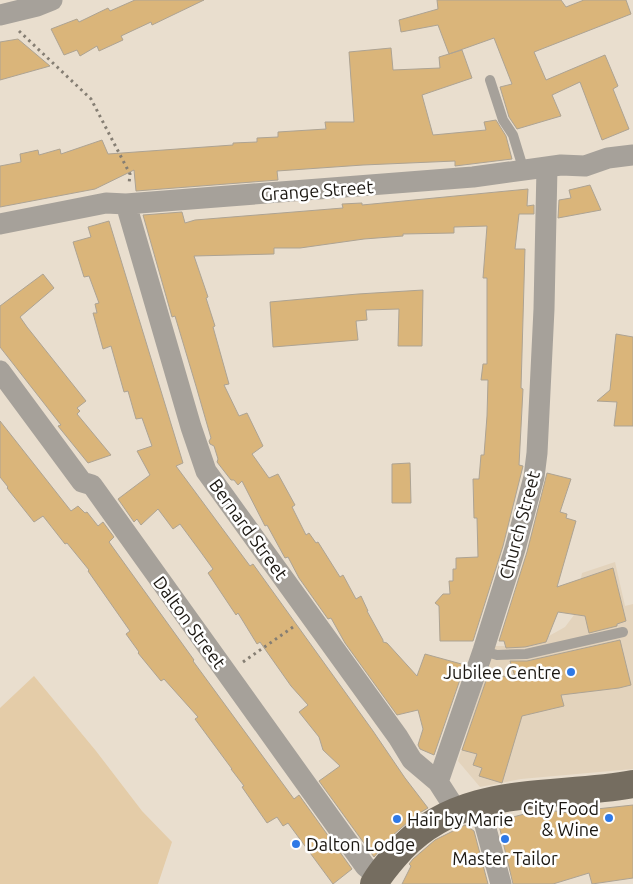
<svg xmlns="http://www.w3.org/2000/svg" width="633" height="884" viewBox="0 0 633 884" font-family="Ubuntu,sans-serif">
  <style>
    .built { fill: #e3d3bc }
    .green { fill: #e4cca8 }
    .building { fill: #dab57a; stroke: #ada393 }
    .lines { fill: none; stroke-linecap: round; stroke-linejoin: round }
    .path { stroke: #857e73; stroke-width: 3; stroke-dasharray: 2.5 4; stroke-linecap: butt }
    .service { stroke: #a6a19a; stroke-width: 10 }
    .minor { stroke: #a6a19a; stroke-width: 21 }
    .primary { stroke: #756d60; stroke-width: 28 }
    .poi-dot { fill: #2f79e6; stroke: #fff; stroke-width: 2 }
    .labels { text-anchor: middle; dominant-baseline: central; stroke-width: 5; stroke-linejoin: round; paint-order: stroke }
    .street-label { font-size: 18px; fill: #1b1711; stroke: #fff }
    .poi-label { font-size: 18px; fill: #1b1711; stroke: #fff; text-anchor: end }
  </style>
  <rect width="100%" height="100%" fill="#e9dece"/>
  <!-- built -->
  <path class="built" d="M615 562 625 606 633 604V769L521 779 480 787 458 761 494 646H508L540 641 565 627 574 615 582 573Z"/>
  <!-- green -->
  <path class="green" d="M34 676 96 751 142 811 172 842 158 884H0V708Z"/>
  <!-- building -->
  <path class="building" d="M135 0H204L152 25 151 22 121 36 123 40 99 51 97 46 80 56 77 50 64 55 51 29 77 19 79 22 108 8 110 11Z
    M437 0H561L566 7 584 0H626L631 14 534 52 546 80 605 55 618 86 613 89 629 129 602 140 580 82 552 95 561 116 517 129 509 117 500 87 512 84 494 38 449 54 438 25 401 32 399 20 438 9Z
    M18 39 50 66 0 80V42Z
    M391 48 393 70 440 68 439 57 462 50 472 78 422 95 433 135 486 130 484 122 496 120 506 136 512 159 455 166V161L363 165 277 171 278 180 136 191 134 170 95 189 0 207V166L21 162 20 154 38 150 39 155 60 149 61 154 102 140 108 154 233 145V143L257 142V138L278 137V132L326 129 325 122H354L349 52Z
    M590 185 601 210 558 218 559 200 571 198 569 190Z
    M528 189 527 206 534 205V214H519L515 249H525L521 388 523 389 519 465 523 466 503 546 473 641H440L439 606 435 603 443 594H450L449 581H453V569H456V558L478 557 477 518H474L473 479H479L481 455H484L487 416 488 380H481L483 364H487V278H483L487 226 454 227V233L403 234V236L364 239 300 248H274V254L194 256 208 297 206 298 215 326 213 327 229 384 224 385 239 416 247 413 263 446 252 454 269 478 278 474 295 505 292 507 306 535 309 533 316 543 318 542 340 577 343 575 356 599 361 596 368 611H367L383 640V642L387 643 417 676 425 654 465 665 434 755 420 749 418 745 423 729 418 710 397 715 345 643 331 618 328 619 299 578 288 557 285 558 267 525 265 526 242 481 238 485 234 480H231L217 462 218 459 214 446 210 444 209 441 211 438 196 386 175 316 172 317 143 215 182 212 185 223 195 220 343 208 342 204 362 203V205Z
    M109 221 183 463 176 466 250 566 253 564 373 731 405 778 428 808 416 815 392 836 374 857 319 781 340 766 323 750 319 737 299 712 308 705 291 686 260 642 257 644 238 613 236 615 208 573 213 569 200 551 180 524 173 529 158 509 141 525 137 519 134 522 118 499 150 475 137 451 152 446 142 418 136 419 128 391 124 392 111 346 103 349 93 313H97L95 304 99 303 89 276 84 277 73 242 91 237 88 227Z
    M43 274 54 288 20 317 27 327 86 401 77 408 80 411 77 414 111 455 88 463 58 426 61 425 0 347V306Z
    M423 290 422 346H398L399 309 366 310 367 320 356 321 358 340 273 347 270 302 358 294Z
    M616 334 633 337V426H614L617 402 597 401 610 390Z
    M0 421 71 511 78 506 85 513 87 512 98 526 103 522 114 537 109 542 194 660 193 661 294 799 299 795 352 869 333 884 288 823 283 826 277 817 267 823 242 787 244 786 231 769H232L195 719 198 717 164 679 161 681 138 653 139 652 126 634 130 631 88 571 89 570 67 543 65 544 43 516 34 522 7 488 8 487 0 477Z
    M410 463 411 503H392V464Z
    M547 473 571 479 560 512 567 514 566 518 576 521 557 587 613 568 626 621 617 624V626L589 633 585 616 558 612 546 642 525 647 506 648 504 641H499L527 552Z
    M620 640 631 685 619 688 561 695 564 706 522 716 502 783 479 776 482 768 473 765 477 754 462 750 489 672 516 680 510 661H527Z
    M633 805V878L592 884 589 873 553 884H513L498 821 532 812 559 811 560 813Z
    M465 825 474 831 488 884H402L411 866 409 864 413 859 435 840Z"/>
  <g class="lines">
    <!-- path -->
    <path class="path" d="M19 31 91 99 130 174 129 184
      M243 662 293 627"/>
    <!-- service -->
    <path class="service" d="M490 80 503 120 513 135 524 171
      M483 651 497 655 526 654 623 632"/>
    <!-- minor -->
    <path class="minor" d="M0 15 37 6 52 0
      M126 204 191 427 206 471 398 737 412 760 438 782 456 810
      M0 224 106 203 126 204 473 177 561 165 585 166 608 158 633 155
      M0 371 82 482 92 485 365 866 378 877
      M438 782 483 651 515 549 534 477 537 453 544 309 547 167
      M479 803 501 884"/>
    <!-- primary -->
    <path class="primary" d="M374 884C381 871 392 859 402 848 464 783 553 799 633 784"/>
  </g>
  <!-- markers -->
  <g class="poi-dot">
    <circle cx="571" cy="672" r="5"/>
    <circle cx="609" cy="818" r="5"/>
    <circle cx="397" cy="819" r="5"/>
    <circle cx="505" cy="839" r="5"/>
    <circle cx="296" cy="844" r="5"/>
  </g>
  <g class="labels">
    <!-- street labels -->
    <g class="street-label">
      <text transform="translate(317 190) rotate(-4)">Grange Street</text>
      <text transform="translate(519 525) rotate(-75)">Church Street</text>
      <text transform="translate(249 529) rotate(54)">Bernard Street</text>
      <text transform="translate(190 622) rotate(54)">Dalton Street</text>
    </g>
    <!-- poi labels -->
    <g class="poi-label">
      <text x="561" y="672">Jubilee Centre</text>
      <text x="599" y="808">City Food<tspan x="599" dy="21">&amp; Wine</tspan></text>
      <text x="407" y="819" text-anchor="start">Hair by Marie</text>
      <text x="306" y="844" text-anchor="start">Dalton Lodge</text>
      <text x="505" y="858" text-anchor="middle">Master Tailor</text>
    </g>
  </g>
</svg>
